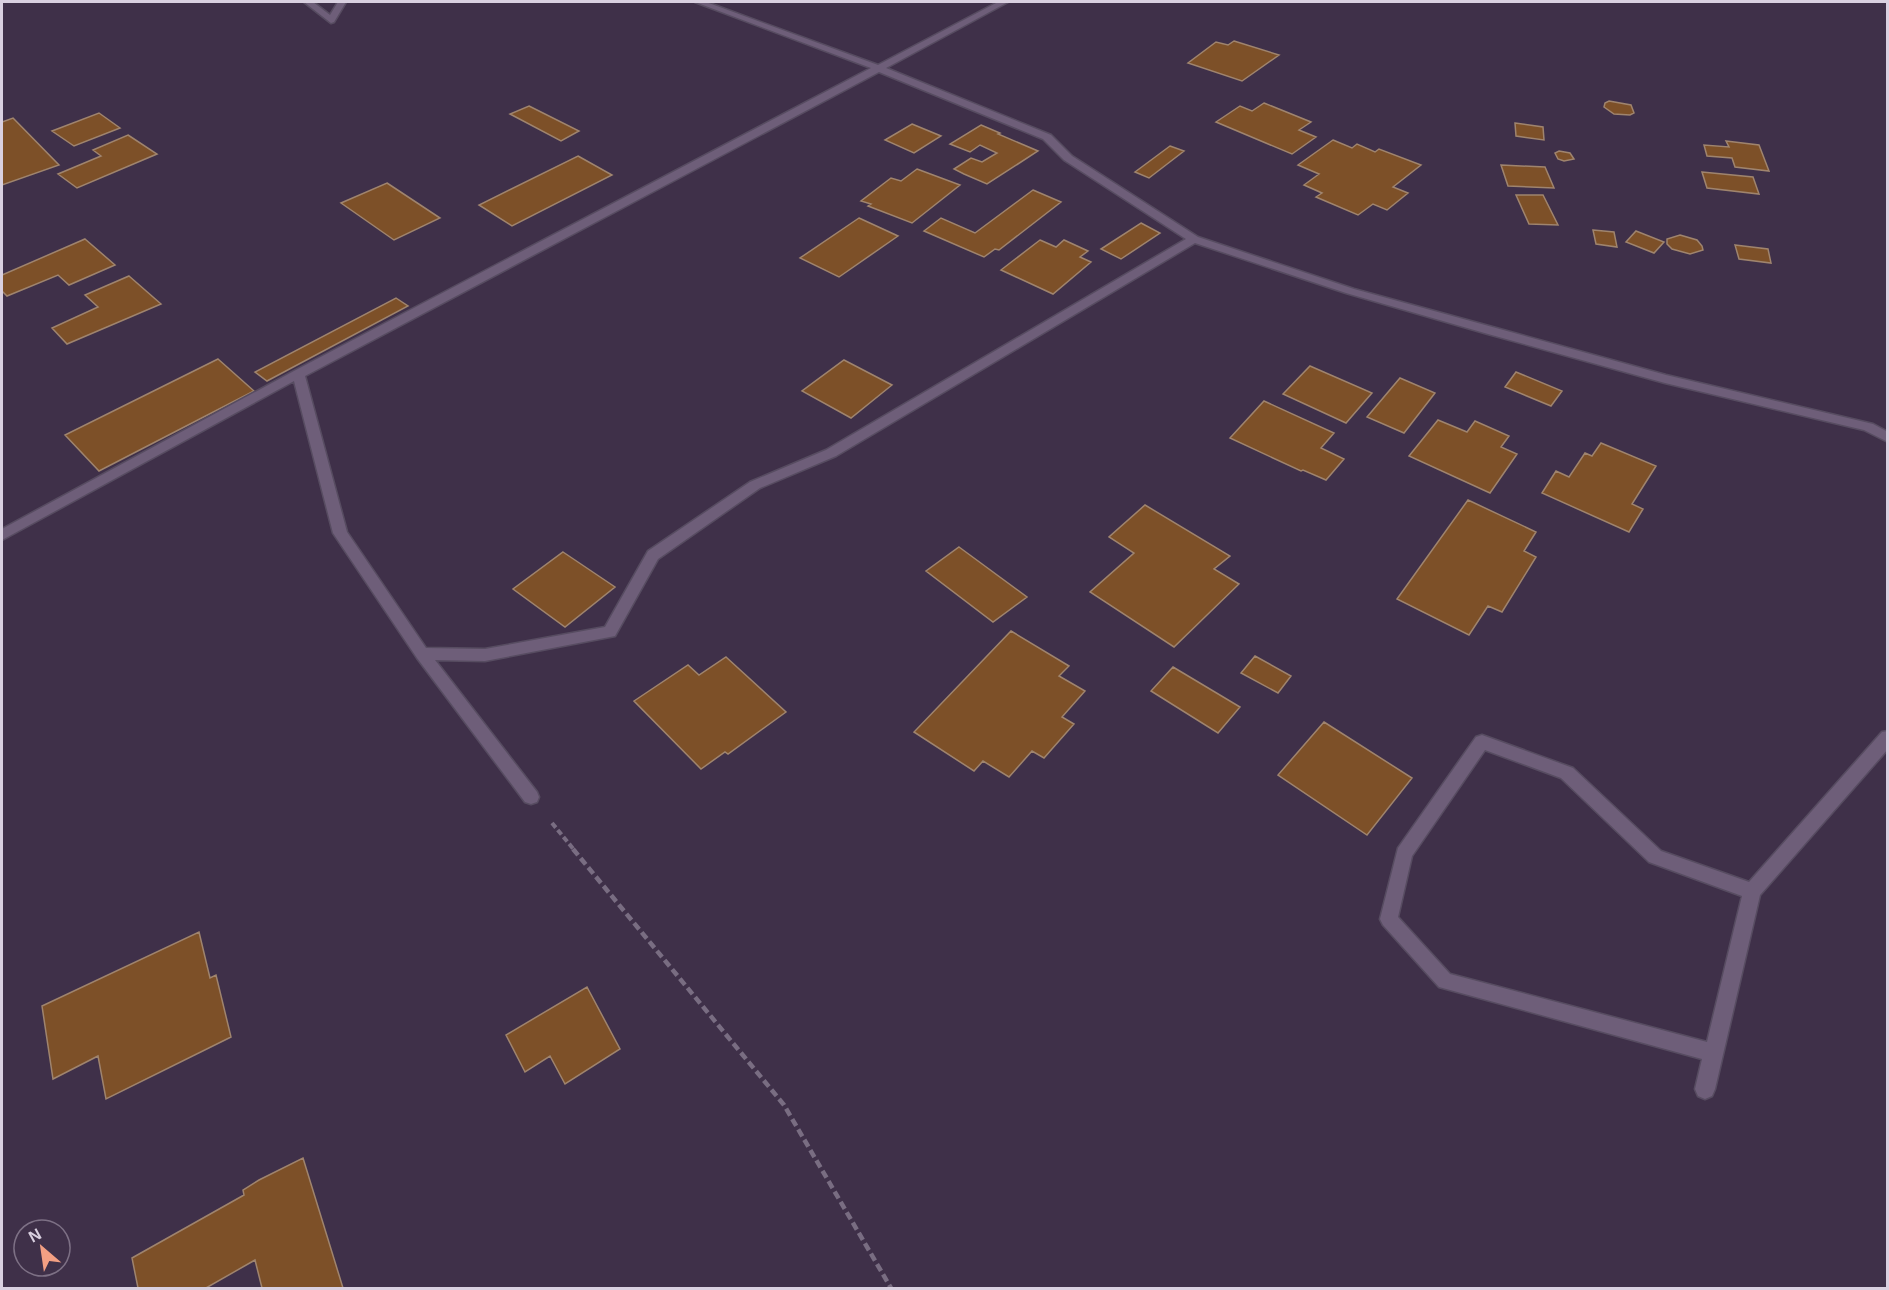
<svg xmlns="http://www.w3.org/2000/svg" width="1889" height="1290" viewBox="0 0 1889 1290" font-family="Arial,sans-serif">
  <style>
    .building { fill: #7d5028; stroke: #9f846e; stroke-width: 1.5 }
    .lines { fill: none; stroke-linecap: round; stroke-linejoin: round }
    .minor-casing { stroke: #574c61; stroke-width: 3 }
    .path-far1 { stroke: #796d82; stroke-width: 4; stroke-dasharray: 6 3; stroke-linecap: butt }
    .path { stroke: #796d82; stroke-width: 4.5; stroke-dasharray: 8 4; stroke-linecap: butt }
    .minor { fill: #6e5e79; fill-rule: evenodd }
  </style>
  <rect width="100%" height="100%" fill="#3f3049"/>
  <!-- building -->
  <path class="building" d="M1234 41 1279 55 1242 81 1188 63 1216 42 1228 45Z
    M1609 101 1631 105 1634 113 1630 115 1614 114 1604 107 1605 103Z
    M1264 103 1311 122 1299 130 1316 137 1292 154 1216 122 1240 106 1252 111Z
    M529 106 579 131 561 141 510 114Z
    M99 113 120 128 74 146 52 131Z
    M13 118 59 165 2 185V122Z
    M1515 123 1543 127 1544 140 1516 136Z
    M912 124 941 136 914 153 885 140Z
    M981 125 1000 133 998 134 1038 151 987 184 964 174 954 169 971 158 982 162 997 153 980 145 970 152 950 144Z
    M128 135 157 154 77 188 58 174 101 156 93 150Z
    M1333 140 1352 148 1357 144 1375 152 1379 149 1421 165 1393 187 1408 193 1387 210 1373 204 1358 215 1316 197 1322 193 1304 185 1319 174 1298 165Z
    M1726 141 1759 145 1769 171 1735 167 1732 158 1707 156 1704 145 1729 147Z
    M1170 146 1184 151 1149 178 1135 172Z
    M1559 151 1570 153 1574 159 1564 161 1558 159 1555 153Z
    M578 156 612 175 512 226 479 205Z
    M1501 165 1545 167 1554 188 1508 186Z
    M917 169 960 185 912 223 868 206 871 204 861 201 891 178 901 181Z
    M1702 172 1753 177 1759 194 1707 188Z
    M387 183 440 218 394 240 341 203Z
    M1033 190 1061 202 999 250 995 249 984 257 924 231 941 218 975 233Z
    M1516 195H1543L1558 225 1529 224Z
    M859 218 898 236 839 277 800 258Z
    M1141 223 1160 233 1121 259 1101 249Z
    M1593 230 1614 232 1617 247 1596 244Z
    M1636 231 1664 242 1654 253 1626 242Z
    M1680 235 1697 240 1702 246 1703 250 1690 254 1672 249 1667 244V239Z
    M85 239 115 265 69 285 58 275 7 296 2 291V275Z
    M1040 240 1056 247 1064 240 1088 251 1080 257 1091 262 1053 294 1001 270Z
    M1735 245 1768 249 1771 263 1739 259Z
    M129 276 161 304 67 344 52 328 98 307 85 295Z
    M396 298 408 306 267 381 255 372Z
    M218 359 254 391 99 471 65 435Z
    M844 360 892 385 851 418 802 391Z
    M1310 366 1372 393 1346 423 1283 394Z
    M1516 372 1562 391 1551 406 1505 387Z
    M1400 378 1435 393 1404 433 1367 417Z
    M1264 401 1334 433 1321 448 1344 459 1326 480 1303 470 1301 471 1230 438Z
    M1438 420 1467 432 1475 421 1509 436 1501 447 1517 454 1490 493 1409 456Z
    M1601 443 1656 466 1632 504 1643 509 1629 532 1542 493 1556 471 1569 477 1585 453 1592 456Z
    M1468 500 1536 532 1524 551 1536 557 1502 612 1488 606 1469 635 1397 599Z
    M1145 505 1230 556 1214 569 1239 584 1174 647 1090 592 1134 553 1109 537Z
    M959 547 1027 597 993 622 926 571Z
    M563 552 615 587 565 627 513 589Z
    M1011 631 1069 666 1059 676 1085 691 1062 717 1074 724 1044 758 1032 751 1009 777 983 761 974 771 914 732Z
    M1255 656 1291 676 1278 693 1241 673Z
    M726 657 786 712 728 754 725 752 701 769 634 701 688 665 699 675Z
    M1173 667 1240 707 1218 733 1151 691Z
    M1324 722 1412 778 1367 835 1278 775Z
    M199 932 210 978 216 975 231 1037 106 1099 98 1056 53 1079 42 1006Z
    M587 987 620 1049 565 1084 550 1056 525 1072 506 1035Z
    M303 1158 343 1288H262L255 1260 206 1288H138L132 1258 244 1195 243 1190 259 1180Z"/>
  <g class="lines">
    <defs>
      <path id="minor" d="M304 2H313L330 15 338 2H346L334 22 331 23Z
        M695 2H706L878 65 998 2H1008L886 68 1051 135 1072 156 1198 237 1354 289 1496 328 1666 375 1873 424 1888 432V442L1864 430 1665 383 1488 334 1346 293 1195 243 836 456 760 488 658 559 615 636 485 661 435 660 537 792 539 797 537 802 531 804 525 802 417 658 333 533 294 381 2 540V529L294 371 871 68ZM879 72 1043 139 1064 160 1186 239 826 450 750 482 648 551 605 627 485 649 426 648 347 532 305 376Z
        M1888 731V749L1760 895 1715 1089 1712 1096 1705 1099 1698 1096 1695 1089 1702 1059 1439 987 1383 925 1380 919 1398 848 1476 737 1482 735 1573 768 1661 851 1749 882 1882 732ZM1485 750 1561 778 1649 862 1742 896 1707 1042 1450 974 1398 917 1412 856Z"/>
    </defs>
    <!-- minor casing -->
    <use href="#minor" class="minor-casing"/>
    <!-- path-far1 -->
    <path class="path-far1" d="M552 823 575 851"/>
    <!-- path -->
    <path class="path" d="M573 849 784 1105 891 1288"/>
    <!-- minor -->
    <use href="#minor" class="minor"/>
  </g>
  <!-- border -->
  <rect width="1889" height="1290" fill="none" stroke="#d9d0e0" stroke-width="6"/>
  <!-- north arrow -->
  <g transform="translate(42 1248) rotate(331)"><circle r="28" fill="#3f3049" stroke="#7d7085" stroke-width="1.5"/>
  <path d="M0-4.5L10 22L0 15L-10 22Z" fill="#f39f83"/>
  <text y="-9" font-size="16" font-weight="bold" text-anchor="middle" fill="#d9d0e0">N</text>
  </g>
</svg>
